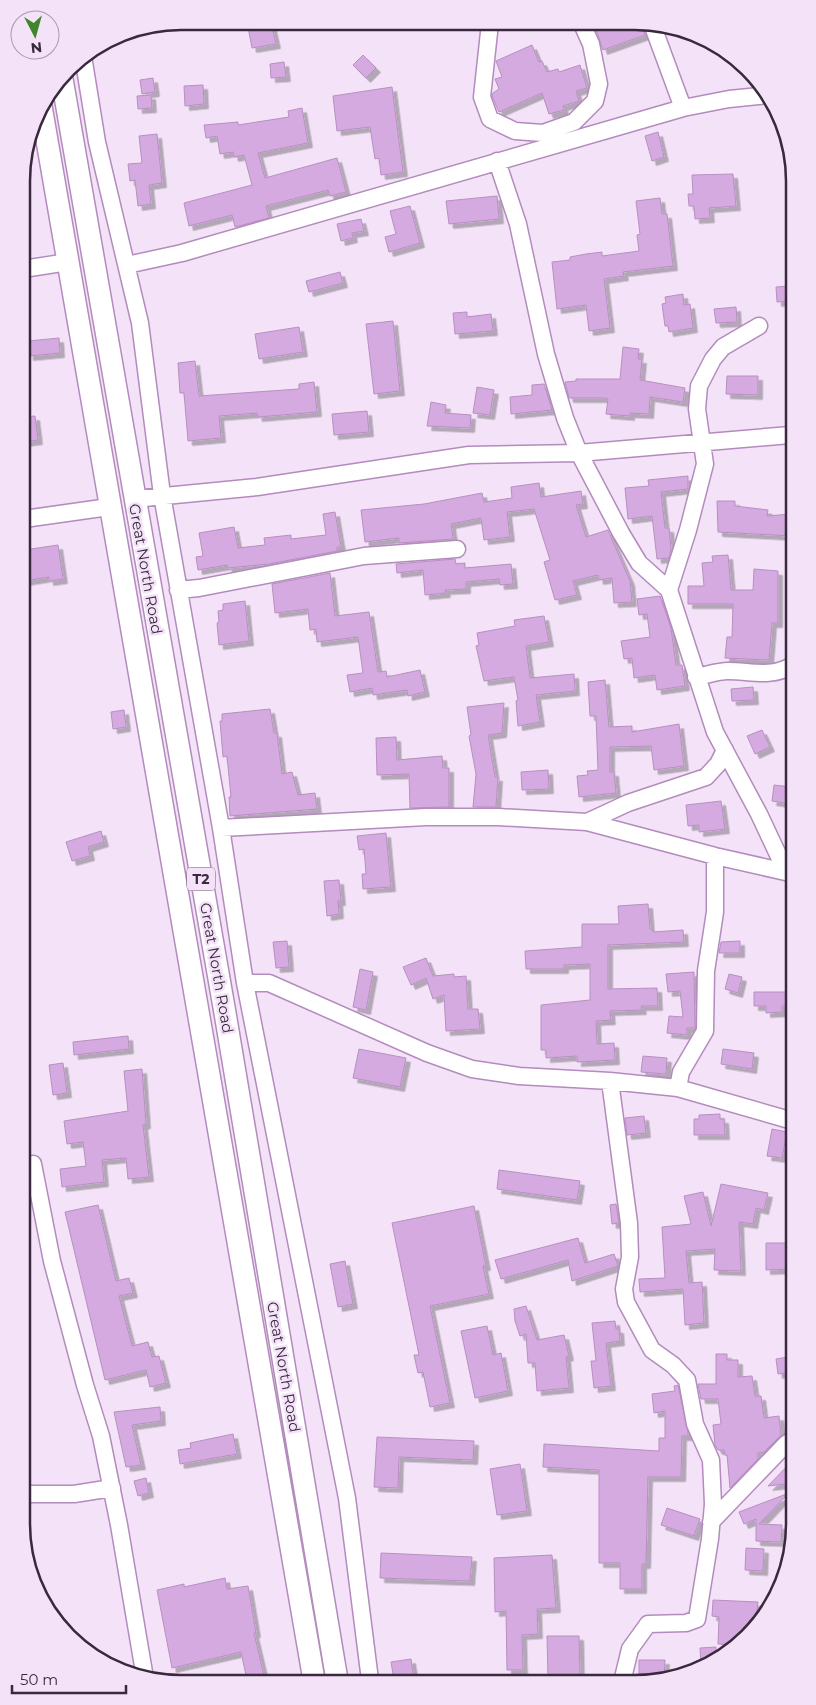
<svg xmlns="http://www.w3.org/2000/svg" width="816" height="1705" viewBox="0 0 816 1705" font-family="Montserrat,sans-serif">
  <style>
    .building { fill: #d5aae0; stroke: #b78fc1; filter: url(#shadow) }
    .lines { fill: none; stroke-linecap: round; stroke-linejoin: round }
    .minor-casing { stroke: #b38bbd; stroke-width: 19 }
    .major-casing { stroke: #b38bbd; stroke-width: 24 }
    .minor { stroke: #fff; stroke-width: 16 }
    .major { stroke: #fff; stroke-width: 21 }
    .labels { text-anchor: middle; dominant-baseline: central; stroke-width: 5; stroke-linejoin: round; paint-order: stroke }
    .shield { fill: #f4e3f8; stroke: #716175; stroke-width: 1 }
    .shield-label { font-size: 14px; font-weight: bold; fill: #39293d }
    .street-label { font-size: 15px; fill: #39293d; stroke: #f4e3f8 }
    .rim { fill: none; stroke: #39293d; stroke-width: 2.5 }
  </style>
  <defs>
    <filter id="shadow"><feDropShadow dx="4.5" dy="4.5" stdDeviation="0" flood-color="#0004"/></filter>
  </defs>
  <rect width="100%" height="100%" fill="#f4e3f8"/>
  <!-- building -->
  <path class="building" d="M247 22H271L276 44 252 48Z
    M594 24H642L645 35 603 50Z
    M532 45 539 62 542 61 547 72 558 69 559 72 580 65 587 88 576 91 579 101 563 106 564 110 549 114 542 93 499 112 492 96 493 93 499 89 495 79 502 77 496 61Z
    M363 55 376 68 366 78 353 65Z
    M284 62 286 77 271 78 270 64Z
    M153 78 155 92 142 94 140 80Z
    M203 85 204 104 185 106 184 86Z
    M392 87 403 172 381 175 379 158 375 159 370 127 337 131 333 96Z
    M151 95 152 108 138 109 137 96Z
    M302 108 308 143 258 153 265 178 337 158 346 192 330 196 328 190 266 206 269 218 235 227 232 215 189 226 184 203 252 185 244 155 234 157 233 152 220 154 217 136 206 138 204 125 238 122V125L289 117 288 111Z
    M658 132 664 157 652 161 645 136Z
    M157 134 162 183 149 185 151 204 138 206 135 180 130 181 128 164 142 163 139 136Z
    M733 174 736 206 709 208 710 218 695 219 694 206H689L688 194H693L692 175Z
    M497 196 499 219 449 224 446 201Z
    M660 198 662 214H667L673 266 623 272 624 276 604 279 610 328 589 331 586 305 557 309 552 262 570 260V257L586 254 602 252V256L639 251 637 235 640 234 636 201Z
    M410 206 420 243 389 252 385 237 396 234 390 211Z
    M361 219 364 231 352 233 353 238 341 241 337 224Z
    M340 272 343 283 309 292 306 281Z
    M790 286V301L777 302 776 287Z
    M683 294 684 305 690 304 693 328 669 332 668 326H665L662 304 666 303 665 297Z
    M736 307 737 322 716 323 714 309Z
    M467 312V317L491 314 493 331 455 334 453 313Z
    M393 321 400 391 374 394 366 324Z
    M299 327 303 352 259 359 255 334Z
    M59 338 60 353 29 356 28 341Z
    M623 347 639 349 638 359H642L640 380 685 388 683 402 650 397 649 414 630 413V416L606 414 608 399 605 398H569L565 382 576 381V379H620Z
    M195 361 199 396 299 389V384L314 382 317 412 258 417 257 413 219 416 221 438 188 441 184 393H180L178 363Z
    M727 376H758V395L726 394Z
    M544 384 552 410 511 414 510 397 532 395V385Z
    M477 387 494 390 490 415 473 413Z
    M431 402 446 405 445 413 471 415 470 428 427 426Z
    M367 411 369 432 334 435 332 414Z
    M35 416 38 440 23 442V417Z
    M688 476V489L661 492 665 528H669L671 549 669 558 657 559 652 516 628 519 625 488 649 486 648 480Z
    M539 483 541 497 581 491 583 504 576 505 586 537 608 530 630 581 632 602 614 603 612 578 599 580 598 575 573 581 577 595 555 600 544 562 550 560 534 509 507 512 510 537 484 540 481 518 451 524 453 539 399 543V538L365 542 361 510 424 504 482 493 484 502 512 498 511 487Z
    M717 501H735V506L768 510 767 516 791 514V536L718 532Z
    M335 512 341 547H337V551L269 564 228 568 227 565 198 570 196 557 203 556 199 533 234 527 238 548 265 545 264 538 291 535V539L326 535 323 514Z
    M58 545 63 579 49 581V577L24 581V550Z
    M728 555 731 590H753L754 569 778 571V623H772L769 660 725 658 727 637H732L733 604H688V586H704L702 563 713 562 712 556Z
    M455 559 456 564 465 563V568L511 564 513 584 500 585 499 579 466 582V589L445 590 446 593 425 595 423 570 397 573 396 564Z
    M330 573 335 616 369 612 378 672 386 671 387 677 420 670 425 692 408 696 407 690 373 695 372 688 350 692 347 675 363 673 358 637 317 642 316 629 310 630 308 609 275 613 272 584Z
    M660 596 671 628 676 665H682L685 686 657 690 655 675 634 678 632 658 624 659 621 641 650 637 647 614 639 615 637 599Z
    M245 601 249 641 219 645 217 623 219 622 218 611 223 610V604Z
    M544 616 549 642 526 646 530 678 574 674 575 691 536 695 540 722 518 726 516 701 518 700 514 677 484 681 476 646 479 645 477 633 515 626 514 620Z
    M605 680 609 727 632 726V732L679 724 684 766 654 770 651 746 610 747V772H614L616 793 579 797 577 776 588 775 587 771 598 770 596 716H590L588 682Z
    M753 687 754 700 732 701 731 689Z
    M504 703 502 733 488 735 495 777H498L496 807H473L476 774 469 736 471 735 467 707Z
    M270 709 274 733H277L282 774 292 772 298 795 315 793 317 809 230 816 229 797H231L227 756 223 757 220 721H222V714Z
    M124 710 126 727 113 729 111 712Z
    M762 730 770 747 755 754 747 736Z
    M396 737 397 760 442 756 443 768H449V807L410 808 409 774 377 775 376 738Z
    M548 770 549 789 522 790 521 772Z
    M774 785 792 787V804L772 801Z
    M721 801 725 829 699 832V825L688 826 686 805Z
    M101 831 104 842 88 847 90 856 72 861 66 842Z
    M386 833 391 887 363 889 362 874H366L364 849 359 850 357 836Z
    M339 880 341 901H338L339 914 327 916 324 881Z
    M648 904 650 929H652L653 932 683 930 684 942 608 945V989L657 988 658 1006H641L642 1010 610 1011 611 1020 596 1021 597 1044 614 1043 615 1060 577 1062V1056L546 1058V1050H541V1005L590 1000V964L564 965V969H526L525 951 582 947V924H619L618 906Z
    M287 941 289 967 276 968 273 942Z
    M740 941V953H719L721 942Z
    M426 958 433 976 454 974V977L466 976 468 1009H478L480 1029 446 1031 444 995 433 999 426 978 411 985 403 967Z
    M360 969 373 972 366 1010 353 1007Z
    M694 972 695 1028H687V1035L667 1033 669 1016 683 1017 680 991 668 992 666 974Z
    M729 974 742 977 738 993 725 989Z
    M754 992H792V1005L782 1006V1012L766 1013V1006H754Z
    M128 1036 129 1049 74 1055 73 1042Z
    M359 1049 406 1058 400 1087 353 1078Z
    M723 1049 754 1053 752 1069 721 1064Z
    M643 1056 667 1058 666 1074 641 1072Z
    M63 1063 67 1093 53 1095 49 1065Z
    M142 1069 146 1124 143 1125 149 1177 128 1179 126 1158 102 1160 104 1182 62 1187 60 1169 86 1166 83 1142 67 1144 64 1121 128 1111 124 1071Z
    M720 1114V1119H724L725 1135H694V1119H699V1115Z
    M644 1116 646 1133 627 1135 625 1118Z
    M772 1129 787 1132 782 1158 767 1156Z
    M499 1170 580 1181 577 1200 497 1189Z
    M721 1184 768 1193 764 1210 756 1208 753 1224 739 1222 741 1271 714 1270 715 1249 686 1251 689 1283 702 1282 704 1323 685 1325 683 1289 640 1292 639 1279 665 1278 662 1227 691 1224 684 1196 703 1192 711 1226Z
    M616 1204 619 1223 612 1224 610 1205Z
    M98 1205 116 1281 129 1278 133 1293 119 1296 132 1346 148 1342 152 1357 159 1356 166 1383 150 1387 146 1370 105 1380 65 1212Z
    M474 1206 486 1266H483L489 1294 430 1306 450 1403 430 1407 423 1372 418 1373 414 1355H419L392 1223Z
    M578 1238 585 1263 614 1254 618 1266 572 1281 568 1260 501 1279 495 1260Z
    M766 1243H793V1269L766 1270Z
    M345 1261 353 1304 338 1307 330 1264Z
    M526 1306 537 1340 564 1335 569 1356 566 1357 569 1388 537 1391 535 1363H528L526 1334 520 1336 515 1321 514 1309Z
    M615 1321 616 1329H619L620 1341 606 1343 611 1386 594 1388 591 1361H596L592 1323Z
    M487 1326 493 1355 501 1353 508 1391 475 1398 461 1331Z
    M716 1354H727V1360H738V1377L752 1376 755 1396H761L764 1418 779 1416 781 1435 764 1452 758 1453V1459L730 1488 727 1455H725L724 1450H718L715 1445 713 1425 721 1424 718 1399H701L698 1384H716Z
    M794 1356V1372L778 1374 776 1359Z
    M678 1385 688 1432V1436H682L681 1477H648L646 1564H642V1589H620V1563H599V1470L543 1467 544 1444 659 1451V1438H665V1411L654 1413 652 1394 675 1391 674 1386Z
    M160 1407 161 1421 132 1425 141 1465 126 1467 114 1412Z
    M233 1434 237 1454 180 1464 178 1450 191 1448 190 1443Z
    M377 1437 474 1441 473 1460 399 1457 398 1488 374 1487Z
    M794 1459V1483L768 1486Z
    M520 1464 527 1511 497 1515 490 1469Z
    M146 1478 149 1493 138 1496 134 1481Z
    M789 1493 759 1524 782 1525 781 1542 756 1541V1519L744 1524 739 1512Z
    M667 1508 700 1519 694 1536 661 1525Z
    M746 1548 764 1549 763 1571 745 1570Z
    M381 1553 472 1557 470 1581 380 1578Z
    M552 1555 556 1608 537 1609 538 1634 522 1635 523 1670H507L506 1611 495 1612 494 1558Z
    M225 1578 227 1589 248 1586 256 1633H254L265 1680H247L241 1652 172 1668 157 1590 184 1584V1587Z
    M713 1600 758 1602 755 1629 737 1645 718 1644 719 1617 712 1616Z
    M547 1636H579L580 1679H548Z
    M716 1647V1660L701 1667 700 1648Z
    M411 1659 414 1679 394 1680 391 1662Z
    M639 1660H665L664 1678H639Z"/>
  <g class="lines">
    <defs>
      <path id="minor" d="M490 23 482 97 490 119 515 131 543 133 574 122 595 101 599 84 591 44 582 24
        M652 24 683 108
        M83 56 97 142 140 323 162 495 221 828 245 983 347 1498 370 1680
        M497 161 518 224 546 354 565 418 579 453 621 533 639 563 669 590 715 732 759 814 782 863 792 875
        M127 265 182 253 683 108 729 99 769 95
        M23 269 68 262
        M134 499 257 487 469 455 579 453 790 435
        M24 519 109 507
        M178 590 199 588 364 556 457 549
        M669 590 688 530 705 464 697 409 699 386 713 359 723 347 759 326
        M696 677C707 675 718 671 728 671 750 671 771 678 791 666
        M587 822 628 803 706 777 718 764 725 750
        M221 828 426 817H498L587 822 715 856 790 873
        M245 983H269L427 1053 472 1069 519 1076 610 1081 678 1088 793 1121
        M610 1081 629 1223 630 1257 624 1289 626 1302 652 1350 673 1365 687 1380 695 1424 711 1460 713 1504 710 1539 697 1619 686 1623 648 1624 630 1649 623 1678
        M678 1088 681 1072 705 1031 706 971 715 912V856
        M33 1164 52 1261 85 1385 101 1436 119 1525 145 1678
        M27 1494H74L112 1488
        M711 1522 786 1444 794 1439"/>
      <path id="major" d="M62 79 225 1013 337 1680
        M41 106 314 1680"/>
    </defs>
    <!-- minor casing -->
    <use href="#minor" class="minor-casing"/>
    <!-- major casing -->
    <use href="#major" class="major-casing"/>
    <!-- minor -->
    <use href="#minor" class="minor"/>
    <!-- major -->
    <use href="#major" class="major"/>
  </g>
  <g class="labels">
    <!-- shield labels -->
    <rect class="shield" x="187" y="867.5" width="28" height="23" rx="4"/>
    <g class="shield-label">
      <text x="201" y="879">T2</text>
    </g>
    <!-- street labels -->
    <g class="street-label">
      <text transform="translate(146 569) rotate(80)">Great North Road</text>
      <text transform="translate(217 968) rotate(80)">Great North Road</text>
      <text transform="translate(284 1367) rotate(80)">Great North Road</text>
    </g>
  </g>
  <!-- crop -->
  <path d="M0 0H816V1705H0ZM181 30H635A151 151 0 0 1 786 181V1524A151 151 0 0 1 635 1675H181A151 151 0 0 1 30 1524V181A151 151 0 0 1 181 30Z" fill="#f4e3f8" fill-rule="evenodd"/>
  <path class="rim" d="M181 30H635A151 151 0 0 1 786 181V1524A151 151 0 0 1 635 1675H181A151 151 0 0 1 30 1524V181A151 151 0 0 1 181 30Z"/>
  <!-- north arrow -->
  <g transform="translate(35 35) rotate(174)"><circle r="24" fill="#f4e3f8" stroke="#a999ad"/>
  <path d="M0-4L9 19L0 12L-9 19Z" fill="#3f852a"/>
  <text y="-8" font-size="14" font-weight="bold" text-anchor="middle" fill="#39293d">N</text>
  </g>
  <!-- scale -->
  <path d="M12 1685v8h114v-8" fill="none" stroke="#39293d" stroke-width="2.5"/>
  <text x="20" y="1685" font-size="15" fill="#39293d" stroke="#f4e3f8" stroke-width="4" paint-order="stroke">50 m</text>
</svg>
